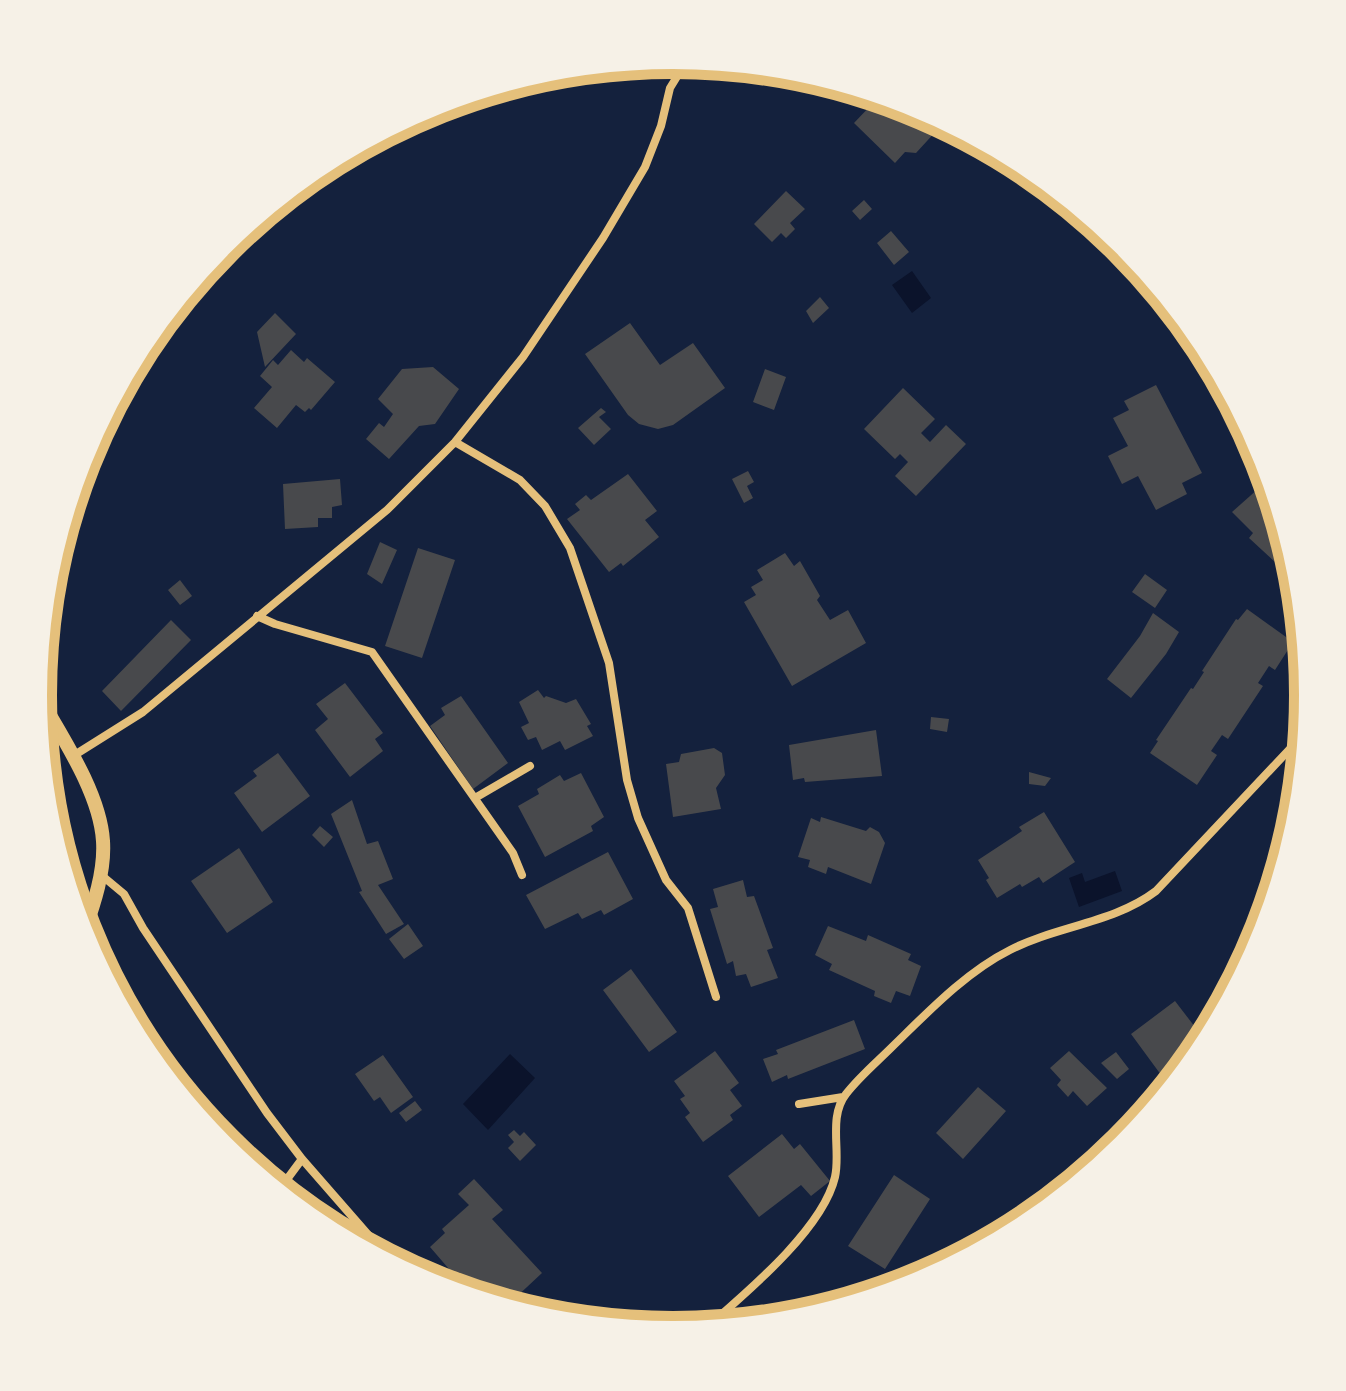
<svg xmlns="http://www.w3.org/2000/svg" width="1346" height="1391" viewBox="0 0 1346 1391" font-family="Karla,sans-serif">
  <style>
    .water { fill: #0b132b }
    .building { fill: #48494c }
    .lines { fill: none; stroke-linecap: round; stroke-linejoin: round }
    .minor { stroke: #e5c07b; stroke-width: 8 }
    .tertiary { stroke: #e5c07b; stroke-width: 14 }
    .rim { fill: none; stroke: #e5c07b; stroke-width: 10 }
  </style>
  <rect width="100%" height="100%" fill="#14213d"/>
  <!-- water -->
  <path class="water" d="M912 271 931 298 912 313 892 285Z
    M1115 871 1122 891 1079 907 1069 878 1082 873 1085 882Z
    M510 1054 535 1078 488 1130 463 1104Z"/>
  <!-- building -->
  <path class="building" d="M884 99 914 108 938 129 916 153 905 152 895 163 854 123 873 103 877 106Z
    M786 191 805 209 790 223 795 229 786 238 781 233 772 242 754 224Z
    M864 200 872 209 860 220 852 211Z
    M891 231 909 252 894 265 877 243Z
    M820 297 829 308 813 323 806 311Z
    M275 313 296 334 265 367 257 332Z
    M630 323 660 365 693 343 725 388 673 425 658 429 639 424 628 415 585 354Z
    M147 340 153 346 127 380 126 379Z
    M291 350 304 362 307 358 335 382 311 410 309 408 305 412 296 405 277 428 254 408 272 387 260 376 273 360 278 365Z
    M433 367 459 389 435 424 419 426 389 459 366 439 379 423 384 427 393 414 378 399 402 369Z
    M765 369 786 377 774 410 753 402Z
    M1156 385 1202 473 1182 483 1187 494 1156 510 1138 476 1122 484 1108 456 1128 446 1113 418 1129 410 1124 401Z
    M903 388 935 419 921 433 930 442 946 425 966 444 916 496 895 476 908 462 900 454 895 459 864 429Z
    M601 408 606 412 599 417 611 429 594 445 578 428Z
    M748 471 754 482 747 486 753 498 744 503 732 479Z
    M628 474 657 511 645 520 659 537 623 566 621 563 609 572 567 519 580 510 575 504 586 495 591 500Z
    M340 479 342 505 332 507V518H318V527L285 529 283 484Z
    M1268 480 1295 568 1288 574 1249 538 1253 533 1232 512Z
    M380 542 397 550 382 584 367 574Z
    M418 548 455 560 422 658 385 646Z
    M785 553 794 566 800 561 820 596 817 600 830 620 848 610 866 643 792 686 744 602 756 595 751 587 763 580 757 570Z
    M1145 574 1167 590 1155 608 1132 592Z
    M180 580 192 596 180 605 168 590Z
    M1247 609 1293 642 1275 670 1269 666 1258 683 1263 686 1228 739 1222 735 1211 751 1217 755 1197 785 1150 753 1158 741 1156 740 1191 688 1193 689 1204 672 1202 671 1236 619 1238 620Z
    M1153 613 1179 632 1166 654 1131 698 1107 679 1140 636Z
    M171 620 191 640 121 711 102 691Z
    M345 683 383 733 375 739 383 751 350 777 315 730 328 719 316 704Z
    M538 690 544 698 546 696 566 703 576 699 591 724 587 726 593 736 565 750 560 741 542 750 536 737 528 740 521 727 529 723 519 702Z
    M461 696 508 763 473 789 430 726 445 715 441 708Z
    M931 717 949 719 947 732 930 729Z
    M876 730 882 776 805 782 804 778 793 780 789 745Z
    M714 748 722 753 725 775 716 788 721 809 673 817 666 764 679 762 681 754Z
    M278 753 310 796 262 832 234 793 257 776 253 771Z
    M1029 772 1051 778 1045 786 1029 784Z
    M581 773 604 817 591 826 593 831 545 857 518 806 539 794 537 789 560 775 564 781Z
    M352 800 367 844 378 841 393 879 378 885 404 924 386 934 359 892 362 891 331 814Z
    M1044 812 1075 862 1043 883 1039 877 1022 887 1020 884 997 898 986 880 989 878 978 860 1022 831 1019 827Z
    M821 817 866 831 870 827 879 832 885 843 871 884 828 867 826 874 808 867 810 860 798 857 811 818 820 822Z
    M320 826 333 837 324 847 312 835Z
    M239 848 273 902 227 933 191 881Z
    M608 852 633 899 604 915 601 910 582 919 578 913 545 929 526 895Z
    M743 880 747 897 754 896 773 948 767 950 778 978 751 987 746 974 736 976 733 961 727 964 710 909 718 907 713 889Z
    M408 924 423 946 404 959 389 939Z
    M828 926 866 941 868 935 911 954 908 960 921 966 910 996 896 991 891 1003 874 996 875 991 829 970 832 964 815 955Z
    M631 969 677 1032 649 1052 603 990Z
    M1175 1001 1205 1040 1177 1077 1170 1075 1164 1079 1131 1034Z
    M854 1020 865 1049 788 1079 787 1075 772 1082 763 1059 778 1054 776 1050Z
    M136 1024 167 1067 163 1070 145 1048 133 1027Z
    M715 1051 739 1083 730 1090 742 1106 730 1115 733 1120 703 1142 685 1117 690 1113 680 1099 685 1096 674 1081Z
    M1069 1051 1107 1088 1087 1106 1073 1091 1068 1097 1057 1085 1061 1080 1050 1068Z
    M1116 1052 1129 1069 1117 1079 1101 1063Z
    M383 1055 413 1097 391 1113 380 1097 374 1101 355 1074Z
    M978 1087 1006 1111 963 1159 936 1133Z
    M415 1101 422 1110 406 1122 399 1113Z
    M514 1130 520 1136 524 1132 536 1145 520 1161 508 1148 514 1142 508 1135Z
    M782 1134 794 1149 800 1144 830 1181 811 1196 801 1185 759 1217 728 1176Z
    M894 1175 930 1199 885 1269 848 1246Z
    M474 1179 503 1210 492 1219 542 1273 512 1301 506 1293 496 1302 467 1293 474 1287 459 1272 455 1276 430 1247 445 1233 442 1229 469 1205 458 1194Z
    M602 1308 617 1325 588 1322Z"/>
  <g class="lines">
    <!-- minor -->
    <path class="minor" d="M455 442 520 480 545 506 570 548 609 663 627 780 638 818 666 880 688 908 716 997
      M257 616 275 624 372 652 513 853 522 875
      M73 756 143 712 387 510 455 442 523 357 603 238 645 167 661 126 670 88 686 62
      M475 798 530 766
      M100 874 124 894 143 928 267 1113 302 1159 391 1261
      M799 1104 843 1097
      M279 1190 302 1159
      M707 1327C747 1292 823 1229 835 1177 841 1151 828 1117 846 1094 860 1076 877 1062 893 1046 928 1012 966 972 1010 950 1056 926 1114 923 1156 891L1304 734"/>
    <!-- tertiary -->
    <path class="tertiary" d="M38 695C62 737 100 793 103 841 105 871 94 904 84 932"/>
  </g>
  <!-- crop -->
  <path d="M0 0H1346V1391H0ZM52 695a621 621 0 1 1 1242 0a621 621 0 1 1-1242 0Z" fill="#f6f1e7" fill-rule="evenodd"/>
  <path class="rim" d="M52 695a621 621 0 1 1 1242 0a621 621 0 1 1-1242 0Z"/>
</svg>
